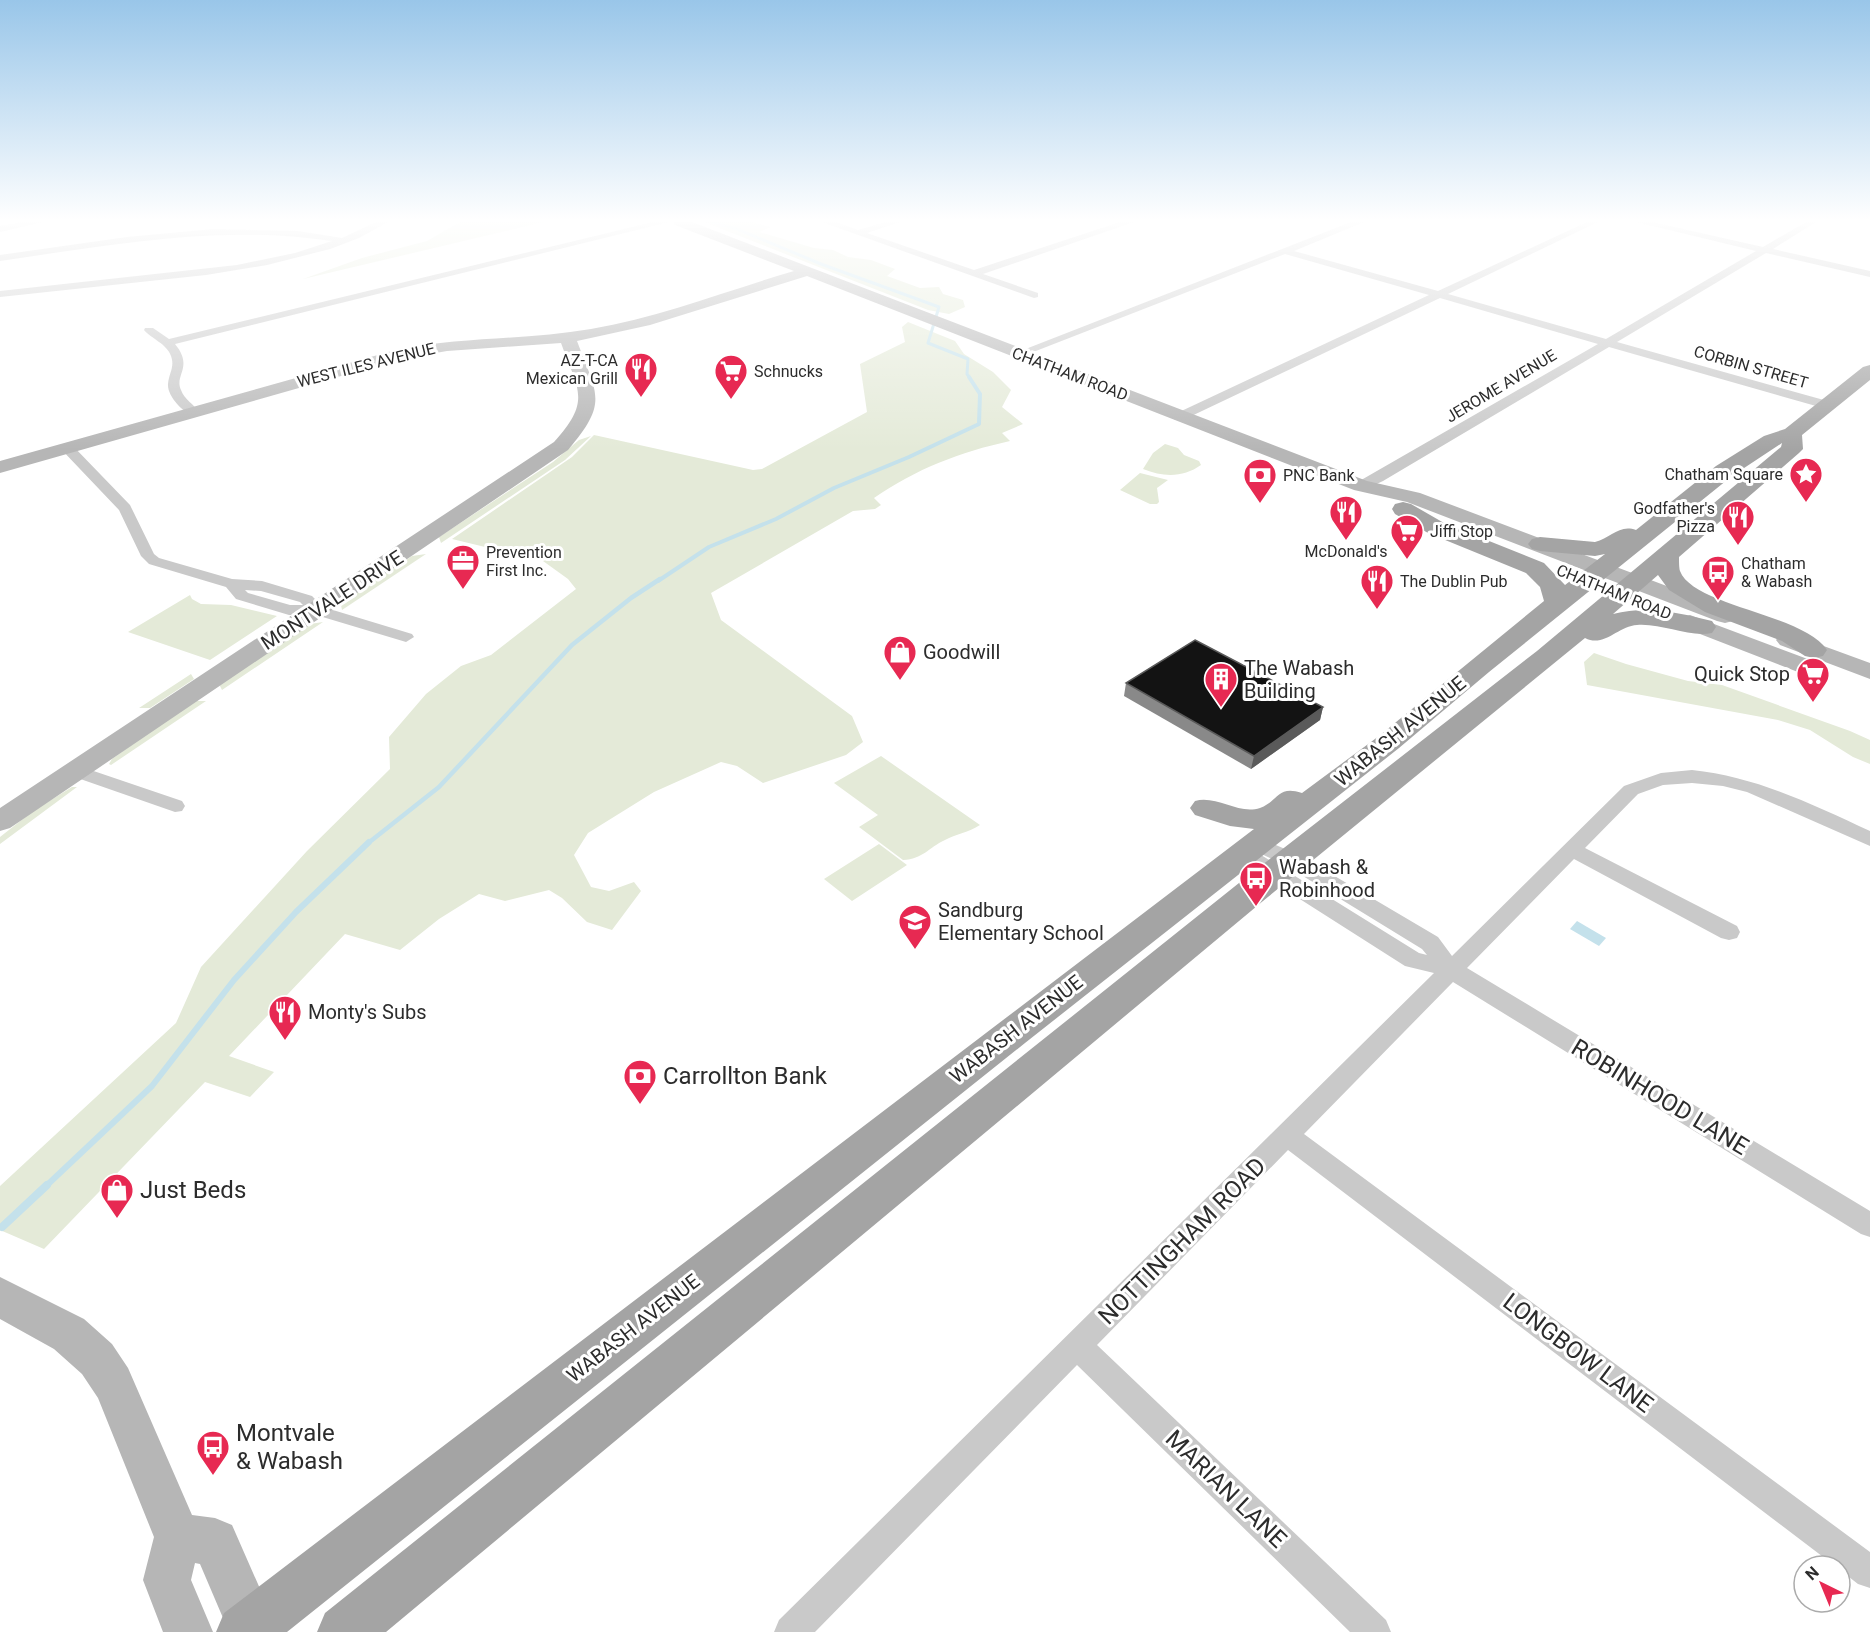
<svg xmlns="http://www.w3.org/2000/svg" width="1870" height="1632" viewBox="0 0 1870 1632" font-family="Roboto,sans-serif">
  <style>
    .green { fill: #e4ead8 }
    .water { fill: #c4e1eb }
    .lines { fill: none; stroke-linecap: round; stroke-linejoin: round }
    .stream-far4 { stroke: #c4e1eb; stroke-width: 3 }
    .stream-far3 { stroke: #c4e1eb; stroke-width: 4 }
    .stream-far2 { stroke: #c4e1eb; stroke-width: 4.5 }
    .stream-far1 { stroke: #c4e1eb; stroke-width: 6 }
    .stream { stroke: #c4e1eb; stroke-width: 8 }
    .street { fill: #c9c9c9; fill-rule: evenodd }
    .secondary { fill: #b6b6b6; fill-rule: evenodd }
    .primary { fill: #a4a4a4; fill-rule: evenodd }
    .wall { fill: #898989 }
    .shaded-wall { fill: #5a5a5a }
    .building { fill: #131313; stroke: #5a5a5a; stroke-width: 1.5 }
    .labels { text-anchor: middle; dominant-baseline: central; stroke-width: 6; stroke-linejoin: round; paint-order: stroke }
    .far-poi-label { font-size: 16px; fill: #2c2c2c; stroke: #fff; text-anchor: start }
    .far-street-label { font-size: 16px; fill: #2c2c2c; stroke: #fff }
    .street-label { font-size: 20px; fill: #2c2c2c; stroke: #fff }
    .poi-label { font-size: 20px; fill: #2c2c2c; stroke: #fff; text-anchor: start }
    .near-poi-label { font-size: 24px; fill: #2c2c2c; stroke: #fff; text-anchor: start }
    .near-street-label { font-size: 24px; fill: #2c2c2c; stroke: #fff }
  </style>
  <rect width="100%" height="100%" fill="#fff"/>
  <!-- green -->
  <path class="green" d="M460 222H544L303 279 362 258 427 241Z
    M704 222H752L771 227 759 232 814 248 833 250 848 257 871 260 895 269 887 276 920 288 939 287 943 294 963 300 965 307 949 314 928 310Z
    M908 322 955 341 964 354 993 372 1011 390 1002 407 1023 424 1002 433 1010 441C960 452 916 469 874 498L881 505 875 509 853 511 711 593 721 620 852 716 863 742 846 755 763 783 737 766 721 762 654 792 588 833 574 855 591 887 609 891 634 882 641 891 612 930 587 922 562 898 549 890 505 901 479 894 439 919 400 950 345 934 229 1056 274 1072 250 1097 205 1082 44 1249 0 1230V1186L176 1023 201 967 307 851 390 769 389 737 426 694 461 666 491 655 576 589 568 579 543 561 452 539 572 457 594 435 753 470 762 469 867 412 860 364 905 342 902 327Z
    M591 436 565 460 441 543 439 537 553 462 579 440Z
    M1165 444 1178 448 1184 455 1199 461 1201 465C1184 477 1165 478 1143 469L1153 453Z
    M1140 473 1168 480 1157 488 1159 502 1157 504H1150L1120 490Z
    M426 554 342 610 341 605 347 599 412 556Z
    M190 595 192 599 201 604 231 605 277 616 210 660 128 632Z
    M323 622 222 690 219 684 310 624Z
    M1594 653 1626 664 1688 681 1722 685 1850 731 1870 740V764L1853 757 1810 730 1778 720 1587 685 1584 662Z
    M191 674 194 679 150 708H139Z
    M193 701H206L111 765 109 764 112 759Z
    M881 756 980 825C967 833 956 834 945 840 928 848 923 859 903 860L859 827 878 815 834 783Z
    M72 787H77L0 844V837L33 811Z
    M879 844 907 865 852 901 824 879Z"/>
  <!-- water -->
  <path class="water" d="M1577 921 1606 938 1599 946 1570 929Z"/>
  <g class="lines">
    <!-- stream-far4 -->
    <path class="stream-far4" d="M712 222 737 229 821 264 939 307 928 343 968 359 967 374 970 378"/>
    <!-- stream-far3 -->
    <path class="stream-far3" d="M658 581 709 547 776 519 834 488 909 457 979 424 980 394 969 377"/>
    <!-- stream-far2 -->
    <path class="stream-far2" d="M367 844 439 787 572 645 631 598 660 579"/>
    <!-- stream-far1 -->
    <path class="stream-far1" d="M45 1187 152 1086 234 980 296 912 369 842"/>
    <!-- stream -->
    <path class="stream" d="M2 1227 47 1185"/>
    <!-- street -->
    <path class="street" d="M23 222H43L0 232V226Z
      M376 222H388L359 238 330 249 267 265 206 275 0 297V291L237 265 295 253 332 241C220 224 111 245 0 261V255L127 237 213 229 298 231 342 238Z
      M653 222H669L175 344C194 367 174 375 181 390 184 399 194 405 200 412L194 416C183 413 167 396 168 384 169 373 175 367 171 356 167 344 152 339 144 330L145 328H153L169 339Z
      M822 222H836L858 230 886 222H900L867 233 974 270 1120 222H1134L983 274 1038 293V297L1034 298Z
      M1351 222H1364L1294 251 1438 291 1587 222H1598L1448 294 1606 339 1756 251 1636 222H1652L1763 247 1806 222H1816L1773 249 1870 271V277L1766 253 1617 342 1831 402V408H1823L1609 347 1383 481 1366 489H1356L1354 486 1356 483 1598 344 1440 298 1183 420H1175L1173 417 1175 414 1429 295 1285 254 1023 356 1019 357 1013 354Z
      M67 444 72 445 130 505 154 554 159 558 232 579 262 581 312 596 323 607 412 634 414 637 406 642 316 615H289L236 599 226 587 149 564 141 556 119 510 60 448ZM245 590 261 591 300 602 303 605H290L248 593Z
      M73 764 182 801 185 806 182 811 175 812 66 774 64 770 66 766Z
      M1692 770C1757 777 1812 804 1870 831V846L1747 792 1723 786 1692 783 1663 785 1638 794 1585 848 1737 926 1740 932 1737 938 1729 940 1721 938 1574 859 1467 968 1870 1211V1237L1861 1234 1453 982 1304 1134 1870 1552V1588L1858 1584 1840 1570V1566H1835L1288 1150 1097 1345 1386 1620 1391 1632H1350L1077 1365 815 1632H774L779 1620 1434 973 1405 966 1237 859 1234 854 1237 849 1244 847 1250 849 1247 844 1250 839 1257 837 1299 855 1438 937 1452 956 1624 786 1661 773ZM1253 850 1285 865 1422 949 1427 955 1419 953Z"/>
    <!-- secondary -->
    <path class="secondary" d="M673 222H692L1367 481 1420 493 1733 611 1737 616 1733 621 1725 623 1717 621 1407 502 1354 490 807 276 650 325 577 341C597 395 609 402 568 450L10 828 0 831V808L554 442C592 400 578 390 561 343L447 351 401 359 0 473V461L399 349C462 337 527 340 591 329 660 317 726 291 794 271L675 225Z
      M1690 615 1821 664 1824 669 1821 674 1812 676 1803 674 1682 627 1678 622 1682 617Z
      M1788 633 1870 663V679L1780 645 1776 640 1780 635Z
      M0 1277 84 1319 112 1344 128 1368 192 1515 215 1518 232 1525 279 1632H229L200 1564 195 1563 191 1580 213 1632H163L143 1580 154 1537 98 1398 82 1374 54 1349 0 1319Z"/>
    <!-- primary -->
    <path class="primary" d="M1870 365V380L1802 435 1803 449 1799 453 1679 557C1679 561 1679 568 1680 571 1693 606 1803 614 1827 650L1823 656 1814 658 1805 656 1782 641 1705 612 1669 590 1658 575 1613 614C1648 605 1679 613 1712 621L1716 627 1712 633C1690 638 1662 623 1637 625 1618 626 1604 648 1585 638L1263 901 386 1632H317L325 1613 1239 883 1537 651 1781 447 1782 443 1732 476 1489 672 1399 748 1025 1043 287 1632H216L224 1613 1254 829 1230 826 1195 815 1190 808 1195 801C1217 795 1238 815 1260 808 1279 801 1277 785 1302 793L1379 736 1544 601 1540 587 1526 573 1428 533 1395 514 1392 509 1395 504 1403 502 1411 504 1444 523 1544 563 1565 585 1605 554 1595 556 1540 551 1532 549 1528 544 1532 539 1540 537 1595 542C1611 538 1619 524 1636 530L1716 466 1764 436 1785 429 1863 367Z"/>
  </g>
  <!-- wall -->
  <path class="wall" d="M1126 683 1323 707 1320 720 1251 769 1124 696Z"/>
  <!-- shaded-wall -->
  <path class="shaded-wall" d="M1323 707 1320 720 1251 769 1254 756Z"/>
  <!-- building -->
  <path class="building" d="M1195 640 1323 707 1254 756 1126 683Z"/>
  <!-- sky -->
  <linearGradient id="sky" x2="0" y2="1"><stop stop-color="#99c6e9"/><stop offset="0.49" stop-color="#fff"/><stop offset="1" stop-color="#fff" stop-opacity="0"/></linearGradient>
  <rect width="1870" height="450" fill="url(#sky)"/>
  <!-- icons -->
  <defs>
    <symbol id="restaurant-pin" viewBox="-11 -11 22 30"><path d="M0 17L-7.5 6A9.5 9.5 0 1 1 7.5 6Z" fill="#e72952" stroke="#fff"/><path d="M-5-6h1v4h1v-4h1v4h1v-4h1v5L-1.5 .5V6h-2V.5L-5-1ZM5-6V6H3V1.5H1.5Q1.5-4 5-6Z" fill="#fff"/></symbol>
    <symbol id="supermarket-pin" viewBox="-11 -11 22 30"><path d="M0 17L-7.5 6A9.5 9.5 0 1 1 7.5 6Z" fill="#e72952" stroke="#fff"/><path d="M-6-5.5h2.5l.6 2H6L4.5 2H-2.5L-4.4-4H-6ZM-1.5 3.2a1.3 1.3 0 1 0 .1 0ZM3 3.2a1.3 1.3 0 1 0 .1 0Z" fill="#fff"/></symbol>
    <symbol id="sight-pin" viewBox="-11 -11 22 30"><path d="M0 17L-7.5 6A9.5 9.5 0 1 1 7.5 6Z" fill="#e72952" stroke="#fff"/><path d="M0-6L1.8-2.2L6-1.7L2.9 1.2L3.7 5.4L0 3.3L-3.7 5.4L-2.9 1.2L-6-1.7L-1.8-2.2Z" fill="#fff"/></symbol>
    <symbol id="bank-pin" viewBox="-11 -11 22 30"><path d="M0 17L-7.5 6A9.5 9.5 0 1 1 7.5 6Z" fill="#e72952" stroke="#fff"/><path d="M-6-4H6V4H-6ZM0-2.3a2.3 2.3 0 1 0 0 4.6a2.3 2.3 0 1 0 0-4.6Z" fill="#fff"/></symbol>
    <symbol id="office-pin" viewBox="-11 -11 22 30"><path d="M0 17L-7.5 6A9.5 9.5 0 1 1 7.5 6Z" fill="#e72952" stroke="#fff"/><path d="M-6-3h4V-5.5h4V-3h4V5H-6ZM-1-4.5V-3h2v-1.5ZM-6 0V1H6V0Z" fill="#fff"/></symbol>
    <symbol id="bus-pin" viewBox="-11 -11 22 30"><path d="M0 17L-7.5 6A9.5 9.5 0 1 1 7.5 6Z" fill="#e72952" stroke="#fff"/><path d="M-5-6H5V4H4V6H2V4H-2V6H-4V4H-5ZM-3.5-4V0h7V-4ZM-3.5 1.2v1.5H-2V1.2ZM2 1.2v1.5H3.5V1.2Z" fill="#fff"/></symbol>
    <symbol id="shop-pin" viewBox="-11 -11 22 30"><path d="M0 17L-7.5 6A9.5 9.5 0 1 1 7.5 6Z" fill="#e72952" stroke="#fff"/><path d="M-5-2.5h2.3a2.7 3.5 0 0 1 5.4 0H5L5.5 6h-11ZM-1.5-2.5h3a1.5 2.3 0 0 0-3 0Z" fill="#fff"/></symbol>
    <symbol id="building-pin" viewBox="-11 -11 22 30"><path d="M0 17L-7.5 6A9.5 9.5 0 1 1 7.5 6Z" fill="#e72952" stroke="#fff"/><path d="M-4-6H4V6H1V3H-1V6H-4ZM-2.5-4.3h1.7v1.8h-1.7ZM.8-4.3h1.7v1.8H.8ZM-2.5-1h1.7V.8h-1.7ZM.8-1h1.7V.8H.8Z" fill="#fff"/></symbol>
    <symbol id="school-pin" viewBox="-11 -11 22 30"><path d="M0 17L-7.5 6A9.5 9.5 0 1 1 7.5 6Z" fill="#e72952" stroke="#fff"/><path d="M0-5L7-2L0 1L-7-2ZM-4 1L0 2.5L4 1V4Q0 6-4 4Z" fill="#fff"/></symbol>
  </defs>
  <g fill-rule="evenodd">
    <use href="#restaurant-pin" x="622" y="350" width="38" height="52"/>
    <use href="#supermarket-pin" x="712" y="352" width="38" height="52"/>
    <use href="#sight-pin" x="1787" y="455" width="38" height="52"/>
    <use href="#bank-pin" x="1241" y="456" width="38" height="52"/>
    <use href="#restaurant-pin" x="1327" y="493" width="38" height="52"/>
    <use href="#restaurant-pin" x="1719" y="498" width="38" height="52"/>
    <use href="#supermarket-pin" x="1388" y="512" width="38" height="52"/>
    <use href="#office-pin" x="444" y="542" width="38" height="52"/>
    <use href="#bus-pin" x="1699" y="553" width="38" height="52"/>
    <use href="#restaurant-pin" x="1358" y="562" width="38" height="52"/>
    <use href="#shop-pin" x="881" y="633" width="38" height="52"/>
    <use href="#supermarket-pin" x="1794" y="655" width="38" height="52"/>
    <use href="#building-pin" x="1202" y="660" width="38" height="52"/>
    <use href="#bus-pin" x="1237" y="859" width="38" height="52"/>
    <use href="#school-pin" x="896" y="902" width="38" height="52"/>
    <use href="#restaurant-pin" x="266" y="993" width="38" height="52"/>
    <use href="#bank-pin" x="621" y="1057" width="38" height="52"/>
    <use href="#shop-pin" x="98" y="1171" width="38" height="52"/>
    <use href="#bus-pin" x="194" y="1428" width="38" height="52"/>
  </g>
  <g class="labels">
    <!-- far-poi labels -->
    <g class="far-poi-label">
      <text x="618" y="360" text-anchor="end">AZ-T-CA<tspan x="618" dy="18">Mexican Grill</tspan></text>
      <text x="754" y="371">Schnucks</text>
      <text x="1783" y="474" text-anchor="end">Chatham Square</text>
      <text x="1283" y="475">PNC Bank</text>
      <text x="1715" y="508" text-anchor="end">Godfather's<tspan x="1715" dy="18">Pizza</tspan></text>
      <text x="1430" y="531">Jiffi Stop</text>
      <text x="1346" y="551" text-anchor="middle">McDonald's</text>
      <text x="486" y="552">Prevention<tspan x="486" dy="18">First Inc.</tspan></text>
      <text x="1741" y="563">Chatham<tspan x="1741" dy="18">&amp; Wabash</tspan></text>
      <text x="1400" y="581">The Dublin Pub</text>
    </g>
    <!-- far-street labels -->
    <g class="far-street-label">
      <text transform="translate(366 365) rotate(-14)">WEST ILES AVENUE</text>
      <text transform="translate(1751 367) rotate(16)">CORBIN STREET</text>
      <text transform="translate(1070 374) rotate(21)">CHATHAM ROAD</text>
      <text transform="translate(1501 386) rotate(-31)">JEROME AVENUE</text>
      <text transform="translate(1614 592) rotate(22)">CHATHAM ROAD</text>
    </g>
    <!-- street labels -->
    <g class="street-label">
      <text transform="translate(332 600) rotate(-33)">MONTVALE DRIVE</text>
      <text transform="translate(1400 731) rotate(-39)">WABASH AVENUE</text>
      <text transform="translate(1016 1029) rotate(-38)">WABASH AVENUE</text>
      <text transform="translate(633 1328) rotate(-38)">WABASH AVENUE</text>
    </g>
    <!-- poi labels -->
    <g class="poi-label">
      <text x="923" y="652">Goodwill</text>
      <text x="1244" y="668">The Wabash<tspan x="1244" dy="23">Building</tspan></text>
      <text x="1790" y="674" text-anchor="end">Quick Stop</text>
      <text x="1279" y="867">Wabash &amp;<tspan x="1279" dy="23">Robinhood</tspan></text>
      <text x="938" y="910">Sandburg<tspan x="938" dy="23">Elementary School</tspan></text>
      <text x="308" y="1012">Monty's Subs</text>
    </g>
    <!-- near-poi labels -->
    <g class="near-poi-label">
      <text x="663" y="1076">Carrollton Bank</text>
      <text x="140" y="1190">Just Beds</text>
      <text x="236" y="1433">Montvale<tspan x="236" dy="28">&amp; Wabash</tspan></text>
    </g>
    <!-- near-street labels -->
    <g class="near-street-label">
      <text transform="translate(1660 1097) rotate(31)">ROBINHOOD LANE</text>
      <text transform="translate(1182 1241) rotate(-45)">NOTTINGHAM ROAD</text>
      <text transform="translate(1578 1353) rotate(37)">LONGBOW LANE</text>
      <text transform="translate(1226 1489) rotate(44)">MARIAN LANE</text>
    </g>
  </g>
  <!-- north arrow -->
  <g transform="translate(1822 1584) rotate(317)"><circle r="28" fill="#ffffff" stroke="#ababab" stroke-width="1.5"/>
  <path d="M0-4.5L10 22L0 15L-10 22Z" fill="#e72952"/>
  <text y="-9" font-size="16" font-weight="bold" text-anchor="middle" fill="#2c2c2c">N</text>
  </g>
</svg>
